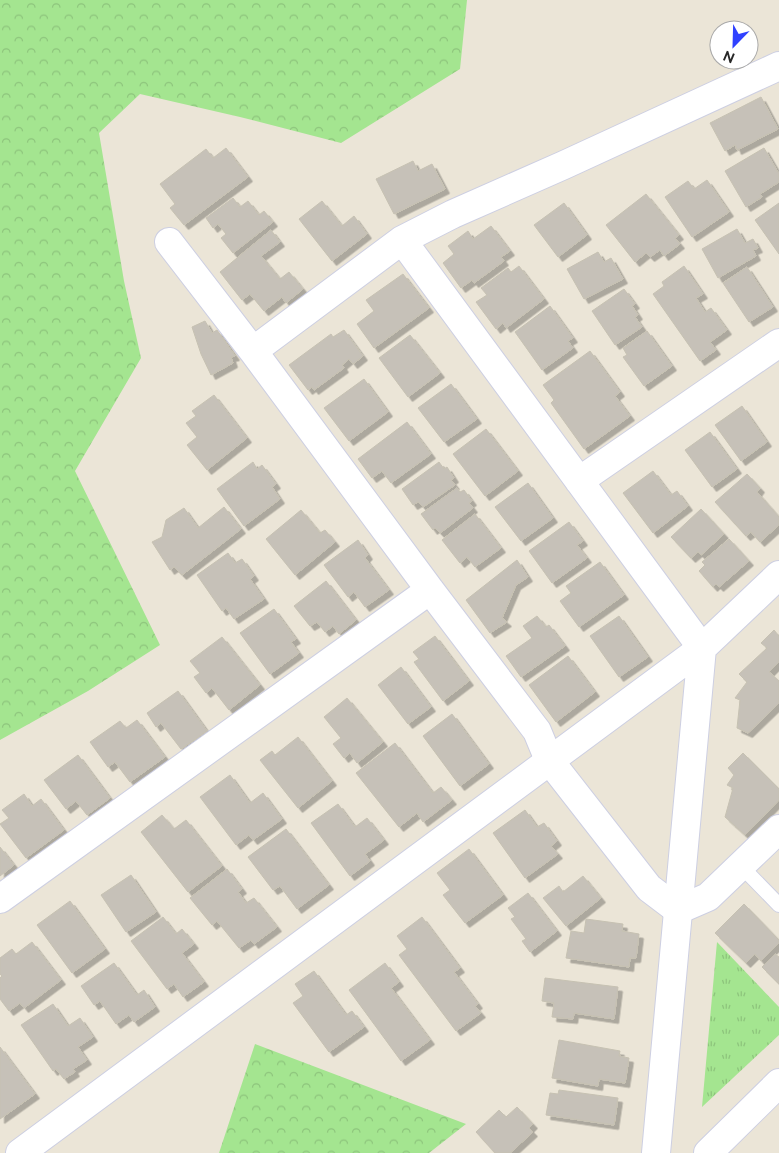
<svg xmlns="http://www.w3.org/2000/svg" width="779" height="1153" viewBox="0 0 779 1153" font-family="Raleway,sans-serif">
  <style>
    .grass { fill: url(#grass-tufts) }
    .forest { fill: url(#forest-crowns) }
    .building { fill: #c6c1b8; stroke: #c6c1b2; filter: url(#shadow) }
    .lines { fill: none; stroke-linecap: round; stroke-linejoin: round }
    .lane-casing { stroke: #cdcfe2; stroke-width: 16 }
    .street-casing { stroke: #cdcfe2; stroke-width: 30 }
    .secondary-casing { stroke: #cdcfe2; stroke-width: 30 }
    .lane { stroke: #fff; stroke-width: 14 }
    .street { stroke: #fff; stroke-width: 28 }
    .secondary { stroke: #fff; stroke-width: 28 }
  </style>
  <defs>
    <pattern id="grass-tufts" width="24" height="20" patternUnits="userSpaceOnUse" patternTransform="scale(1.25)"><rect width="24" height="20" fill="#a4e590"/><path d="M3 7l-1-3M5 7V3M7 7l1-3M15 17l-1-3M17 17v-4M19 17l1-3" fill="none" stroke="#8dc47c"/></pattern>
    <pattern id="forest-crowns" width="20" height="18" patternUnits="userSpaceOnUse" patternTransform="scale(1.25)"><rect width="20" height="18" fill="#a4e590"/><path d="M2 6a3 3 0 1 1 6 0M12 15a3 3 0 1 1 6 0" fill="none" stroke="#8dc47c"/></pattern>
    <filter id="shadow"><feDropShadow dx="4.5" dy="4.5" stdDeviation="0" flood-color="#0004"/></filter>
  </defs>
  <rect width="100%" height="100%" fill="#ebe5d7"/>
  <!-- grass -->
  <path class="grass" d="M717 942 779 1007V1035L702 1107Z"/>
  <!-- forest -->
  <path class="forest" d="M0 0H467L460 69 341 143 240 117 140 94 99 133 124 281 141 358 75 471 160 645 88 691 0 740Z
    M255 1044 466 1124 429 1153H219Z"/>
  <!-- building -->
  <path class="building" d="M761 97 778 129 737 150 735 145 725 151 710 123Z
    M226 148 248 177 184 225 170 208 175 204 160 184 206 149 213 158Z
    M764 148 779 174V182L760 194 762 197 746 207 725 171Z
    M413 161 418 171 432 164 445 189 394 214 376 179Z
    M707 180 729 212 692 237 665 197 688 181 694 189Z
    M646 194 679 235 675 238 680 244 664 256 660 250 650 257 646 253 635 262 606 225Z
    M233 198 240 207 248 201 259 215 264 211 273 222 233 253 221 238 226 234 218 224 213 228 206 218Z
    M322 201 342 226 354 216 367 234 332 261 299 219Z
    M564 203 587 235 558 257 534 225Z
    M779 203V254L755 220Z
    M491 226 510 251 501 257 504 261 474 283 472 280 461 288 443 263 454 254 448 246 468 231 473 239Z
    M737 229 745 243 753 239 758 248 753 250 756 256 718 278 702 249Z
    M271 230 280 242 261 256 280 279 289 272 303 289 286 303 282 297 264 311 250 294 242 300 220 272Z
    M598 252 604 262 611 258 623 279 584 299 567 269Z
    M519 266 544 299 506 328 503 323 496 329 476 302 487 295 481 288 508 268 511 272Z
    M684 266 703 294 696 298 705 312 711 308 727 330 710 342 716 350 700 361 653 294 664 286 662 282Z
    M747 267 773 307 749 322 723 283Z
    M403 274 429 308 374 348 357 324 374 311 366 300Z
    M624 289 635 304 632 306 638 315 635 317 642 327 615 345 592 311Z
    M550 306 573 338 568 341 573 348 542 370 515 332Z
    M205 321 212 333 217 330 235 356 231 357 233 363 211 375 201 354 192 327Z
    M344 330 363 356 353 364 349 359 342 365 344 368 314 390 312 387 308 390 289 365 331 334 333 337Z
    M647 331 672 366 644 386 623 357 627 355 623 348Z
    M410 335 440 373 408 397 379 358Z
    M590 351 620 392 615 396 630 416 584 449 551 403 554 400 543 385Z
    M364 379 388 412 349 441 324 408Z
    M451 384 477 419 444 442 418 408Z
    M214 395 247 438 207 470 187 445 197 437 186 423 196 416 192 411Z
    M742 406 767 442 741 461 715 425Z
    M407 422 431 454 391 483 382 471 372 478 358 459Z
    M486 429 518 471 485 496 453 454Z
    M710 432 737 469 712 487 685 450Z
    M253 462 257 469 262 465 276 484 272 487 280 499 244 526 217 489Z
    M439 462 444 469 447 467 454 478 451 480 455 485 423 507 418 502 413 505 402 489Z
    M653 471 671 495 677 491 688 506 653 533 623 493Z
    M747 474 760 488 757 492 779 517V525L760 542 751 532 746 536 715 502Z
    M528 483 553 518 521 541 495 507Z
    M457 488 460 492 464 490 472 501 469 503 473 508 440 533 435 528 433 530 421 514Z
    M224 507 241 529 182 575 174 567 170 570 152 542 162 537 166 520 184 508 198 528Z
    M701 509 724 534 701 555 698 552 691 558 671 537Z
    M301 510 320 533 325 530 335 542 295 575 266 539Z
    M475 514 501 548 475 567 467 557 460 563 442 540Z
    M569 522 583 541 577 545 587 558 552 583 529 551Z
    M729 539 749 561 719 587 716 584 713 587 699 571 705 565 702 562Z
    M358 540 368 555 365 558 389 590 365 607 354 592 348 597 324 565Z
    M228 553 235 563 242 559 254 576 250 579 264 599 234 619 226 608 222 611 197 575Z
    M517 560 528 577 516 585 502 618 507 622 490 633 466 600Z
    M600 562 624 595 579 627 560 601 571 593 566 586Z
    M326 581 356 620 339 634 333 626 325 632 317 622 310 626 294 606Z
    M274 609 296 639 291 642 299 653 270 674 240 633Z
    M537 616 546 627 549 625 565 646 521 677 506 656 532 638 523 626Z
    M619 616 648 657 619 677 590 636Z
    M774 630 779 636V662L769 672 779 681V703L748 733 737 728 740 700 735 698 747 682 739 674 767 648 761 643Z
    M435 636 469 681 443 701 414 662 419 659 413 652Z
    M222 637 260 685 229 710 212 688 206 693 194 677 200 673 190 661Z
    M568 656 595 692 556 722 529 685Z
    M401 667 431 707 408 724 378 685Z
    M178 691 207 731 181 749 161 723 156 727 147 713Z
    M347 698 383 742 357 763 350 753 344 758 333 744 341 738 324 717Z
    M452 714 489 764 460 786 423 736Z
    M137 720 165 757 130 782 115 762 108 767 90 742 120 721 126 728Z
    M298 737 332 781 298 808 260 760 272 751 275 755Z
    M395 743 433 793 441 787 452 800 423 822 417 813 399 827 356 773Z
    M743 753 779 789V800L745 835 725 817 733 788 727 785 734 775 728 768Z
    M78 755 110 798 87 815 76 801 66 809 44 780Z
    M230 775 250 803 263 793 282 819 253 840 249 835 236 845 200 797Z
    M24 794 32 806 41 799 64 830 26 858 0 824 9 818 2 810Z
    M338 804 355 827 367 818 384 840 365 854 370 861 350 876 311 823Z
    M525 810 537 827 544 823 557 841 551 846 558 854 525 878 493 833Z
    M162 815 174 829 186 820 222 866 188 892 141 832Z
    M286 829 329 885 297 909 280 886 273 890 248 857Z
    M0 847 14 865 0 876Z
    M469 849 503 895 465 923 443 895 450 890 437 873Z
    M227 869 242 889 238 892 246 903 254 898 277 927 254 944 251 940 239 948 217 921 212 925 190 898Z
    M131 875 156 912 126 932 101 895Z
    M583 876 601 898 566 926 543 898 559 886 563 892Z
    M528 893 557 931 530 952 522 941 526 939 511 919 515 917 508 908Z
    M70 901 105 949 72 973 37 925Z
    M744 904 779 940V943L761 961 755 954 746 963 715 933Z
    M163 917 176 934 182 929 194 944 182 953 204 982 183 997 174 984 167 989 131 941Z
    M422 917 460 968 454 972 478 1004 475 1006 481 1013 456 1031 399 955 407 949 397 936Z
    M586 919 623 924 622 931 639 934 636 958H630L629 967 566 958 571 931 584 933Z
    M32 942 61 980 24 1008 20 1003 9 1011 0 999V978L2 976 0 974V958L12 949 16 954Z
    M775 954 779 957V984L762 967Z
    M114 963 137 995 144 990 155 1007 134 1022 129 1015 116 1024 100 1001 94 1005 81 986Z
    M385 963 399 982 391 988 430 1040 401 1061 349 990Z
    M314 971 346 1015 352 1011 364 1027 329 1052 293 1003 303 996 295 984Z
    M545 978 618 987 614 1019 574 1013 573 1019 552 1017 554 1003 542 1001Z
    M53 1004 68 1026 80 1018 93 1037 78 1047 87 1060 73 1069 75 1072 64 1079 56 1069 53 1071 21 1025Z
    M559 1040 620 1051 619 1056 629 1058 625 1083 599 1079 598 1086 552 1078Z
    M0 1047 35 1094 0 1119Z
    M559 1090 618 1098 614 1125 546 1115 550 1093 558 1094Z
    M517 1107 533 1124 529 1128 533 1132 510 1153H495L476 1132 499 1110 506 1117Z"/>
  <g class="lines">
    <defs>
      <path id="lane" d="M741 866 779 905"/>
      <path id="street" d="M779 66 564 165 453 214 402 240 253 351 430 590 537 731 549 760 649 888 678 910 708 897 779 829
        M402 240 702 648
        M169 242 253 351
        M579 481 779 343
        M0 899 430 590
        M708 1153 779 1083"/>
      <path id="secondary" d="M20 1153 702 648 779 575
        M656 1153 702 648"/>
    </defs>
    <!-- lane casing -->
    <use href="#lane" class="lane-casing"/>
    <!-- street casing -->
    <use href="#street" class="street-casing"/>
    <!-- secondary casing -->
    <use href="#secondary" class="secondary-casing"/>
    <!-- lane -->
    <use href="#lane" class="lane"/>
    <!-- street -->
    <use href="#street" class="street"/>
    <!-- secondary -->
    <use href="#secondary" class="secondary"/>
  </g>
  <!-- north arrow -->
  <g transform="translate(734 45) rotate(203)"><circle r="24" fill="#ffffff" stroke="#a9a9a9"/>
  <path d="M0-4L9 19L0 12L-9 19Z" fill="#3041ff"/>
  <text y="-8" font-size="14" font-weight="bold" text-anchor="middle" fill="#272727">N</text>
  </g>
</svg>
